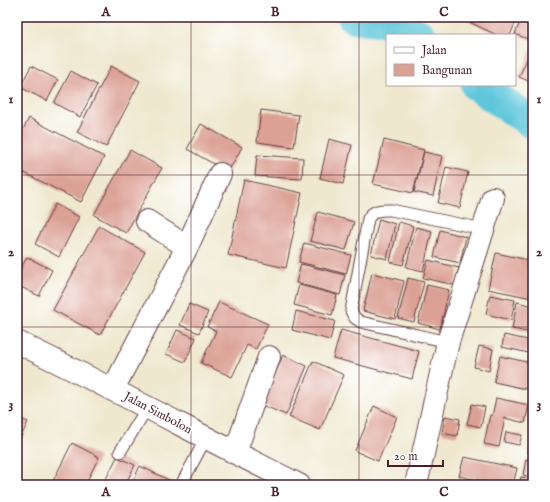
<svg xmlns="http://www.w3.org/2000/svg" width="550" height="502" viewBox="0 0 550 502" font-family="'IM FELL English',serif">
  <style>
    .lines { fill: none; stroke-linecap: round; stroke-linejoin: round }
    .river { stroke: #5fc6db; stroke-width: 33 }
    .building { fill: #dca195 }
    .lane-casing { stroke: #633d44; stroke-width: 13 }
    .street-casing { stroke: #633d44; stroke-width: 24 }
    .lane { stroke: #fff; stroke-width: 11 }
    .street { stroke: #fff; stroke-width: 22 }
    .grid { fill: none; stroke: #4a1f2b; stroke-width: 1; stroke-opacity: 0.55 }
    .labels { text-anchor: middle; dominant-baseline: central; stroke-width: 3.5; stroke-linejoin: round; paint-order: stroke }
    .street-label { font-size: 12px; fill: #4a1f2b; stroke: #fff }
    .neatline { fill: none; stroke: #4a1f2b; stroke-width: 1.5 }
    .grid-label { font-size: 13px; text-anchor: middle; font-weight: bold; fill: #4a1f2b }
  </style>
  <rect width="100%" height="100%" fill="#fff"/>
  <filter id="ink" filterUnits="userSpaceOnUse"><feTurbulence type="fractalNoise" baseFrequency=".025" numOctaves="2"/><feDisplacementMap in="SourceGraphic" scale="8" xChannelSelector="R" yChannelSelector="G"/><feConvolveMatrix kernelMatrix="1 2 1 2 8 2 1 2 1" color-interpolation-filters="sRGB"/></filter>
  <filter id="wash" filterUnits="userSpaceOnUse"><feTurbulence type="fractalNoise" baseFrequency=".012" numOctaves="4" result="noise"/><feDisplacementMap in="SourceGraphic" scale="16" xChannelSelector="R" yChannelSelector="G"/><feGaussianBlur stdDeviation="0.9" result="paint"/><feColorMatrix in="noise" values="0 0 0 0 0 0 0 0 0 0 0 0 0 0 0 0 0 1.4 0 .05"/><feComposite in="paint" operator="in"/></filter>
  <g filter="url(#wash)">
    <rect width="100%" height="100%" fill="#efe8cf"/>
    <g class="lines">
      <!-- river -->
      <path class="river" d="M354 17 385 20 419 35
        M477 85 533 123"/>
    </g>
    <g id="blocks">
      <!-- building -->
      <path class="building" d="M471 17H518L510 35H497L469 22Z
        M522 17H533V35L530 40 515 34Z
        M533 46V83L519 77Z
        M31 66 58 80 47 101 20 87Z
        M111 66 140 81 106 147 77 132Z
        M71 71 97 85 80 117 54 103Z
        M261 110 299 115 294 147 257 142Z
        M29 118 104 157 81 202 17 169V141Z
        M201 124 242 147 228 172 187 149Z
        M329 139 352 145 343 184 320 178Z
        M384 140 424 150 413 193 373 184Z
        M130 150 162 168 126 233 94 215Z
        M424 152 442 156 433 196 414 192Z
        M257 155 303 158 302 179 255 176Z
        M446 167 468 172 460 208 438 203Z
        M244 180 302 193 286 268 228 255Z
        M55 204 79 217 59 257 35 244Z
        M318 212 354 222 346 250 310 241Z
        M379 219 395 224 387 259 371 255Z
        M399 222 413 226 403 265 390 262Z
        M99 226 145 252 100 335 53 310Z
        M416 227 432 231 423 271 406 267Z
        M440 230 466 237 460 263 434 257Z
        M304 243 351 255 346 274 299 262Z
        M496 253 533 261 532 298 488 289Z
        M27 257 52 270 39 296 17 285V276Z
        M428 260 459 268 455 285 423 278Z
        M301 264 345 275 340 295 296 283Z
        M372 273 404 281 395 319 363 311Z
        M408 278 424 282 414 322 398 318Z
        M299 285 337 295 332 315 294 305Z
        M427 285 449 290 440 329 418 323Z
        M490 295 515 300 511 320 486 314Z
        M219 302 268 324 256 349 247 345 232 377 201 363 216 331 207 327Z
        M517 302 533 306V333L512 329Z
        M189 304 208 312 199 333 180 325Z
        M296 311 335 321 330 340 292 330Z
        M177 330 196 338 185 362 166 354Z
        M341 330 419 351 412 379 333 358Z
        M504 335 533 341V354L502 347Z
        M479 346 493 349 489 371 474 367Z
        M283 355 307 366 286 415 262 405Z
        M500 356 531 363 526 389 494 382Z
        M313 361 344 375 320 430 289 417Z
        M496 398 529 405 525 423 505 418 499 447 484 444 490 415 492 416Z
        M472 404 485 407 481 427 467 424Z
        M374 406 397 417 378 461 355 451Z
        M445 416 460 419 457 436 442 433Z
        M17 417 28 422 17 445Z
        M506 432 522 435 519 445 504 442Z
        M531 437H533V454L528 453Z
        M72 443 99 457 85 485H51Z
        M117 457 135 465 125 485H103Z
        M464 457 517 468 513 485H499L459 476Z
        M526 459 533 461V477L523 475Z
        M140 466 173 482 171 485H131Z
        M521 477 533 479V485H519Z"/>
    </g>
  </g>
  <g filter="url(#ink)">
    <use href="#blocks" fill-opacity="0" stroke="#633d44" stroke-width="1"/>
    <g class="lines">
      <defs>
        <path id="lane" d="M448 342 361 322 355 318 351 311 368 219C373 209 382 210 391 210L483 229
          M120 452 147 408
          M181 485 206 438"/>
        <path id="street" d="M147 221 187 247
          M17 342C112 388 205 438 299 485
          M113 389 187 247 220 174
          M235 453 269 357
          M416 485 448 342 493 198"/>
      </defs>
      <!-- lane casing -->
      <use href="#lane" class="lane-casing"/>
      <!-- street casing -->
      <use href="#street" class="street-casing"/>
      <!-- lane -->
      <use href="#lane" class="lane"/>
      <!-- street -->
      <use href="#street" class="street"/>
    </g>
  </g>
  <!-- grid -->
  <path class="grid" d="M191 17V485M359 17V485M17 175H533M17 327H533"/>
  <g class="labels">
    <!-- street labels -->
    <g class="street-label">
      <text transform="translate(158 413) rotate(28)">Jalan Simbolon</text>
    </g>
  </g>
  <!-- margin -->
  <rect width="550" height="502" fill="none" stroke="#fff" stroke-width="44"/>
  <!-- legend -->
  <rect x="386" y="34" width="130" height="52" fill="#ffffff" stroke="#b7a5aa"/>
  <rect x="394" y="47" width="20" height="6" fill="#ffffff" stroke="#b7a5aa"/>
  <text x="422" y="54" font-size="12" fill="#4a1f2b">Jalan</text>
  <rect x="394" y="64" width="20" height="12" fill="#dca195" stroke="#b7a5aa"/>
  <text x="422" y="74" font-size="12" fill="#4a1f2b">Bangunan</text>
  <!-- scale -->
  <path d="M388 460v6h55v-6" fill="none" stroke="#4a1f2b" stroke-width="2"/>
  <text x="394" y="460" font-size="12" fill="#4a1f2b" stroke="#ffffff" stroke-width="3" paint-order="stroke">20 m</text>
  <rect x="22" y="22" width="506" height="458" class="neatline"/>
  <g class="grid-label">
    <text x="106" y="16">A</text>
    <text x="275" y="16">B</text>
    <text x="444" y="16">C</text>
    <text x="11" y="103">1</text>
    <text x="539" y="103">1</text>
    <text x="11" y="256">2</text>
    <text x="539" y="256">2</text>
    <text x="11" y="408">3</text>
    <text x="539" y="408">3</text>
    <text x="106" y="496">A</text>
    <text x="275" y="496">B</text>
    <text x="444" y="496">C</text>
  </g>
</svg>
